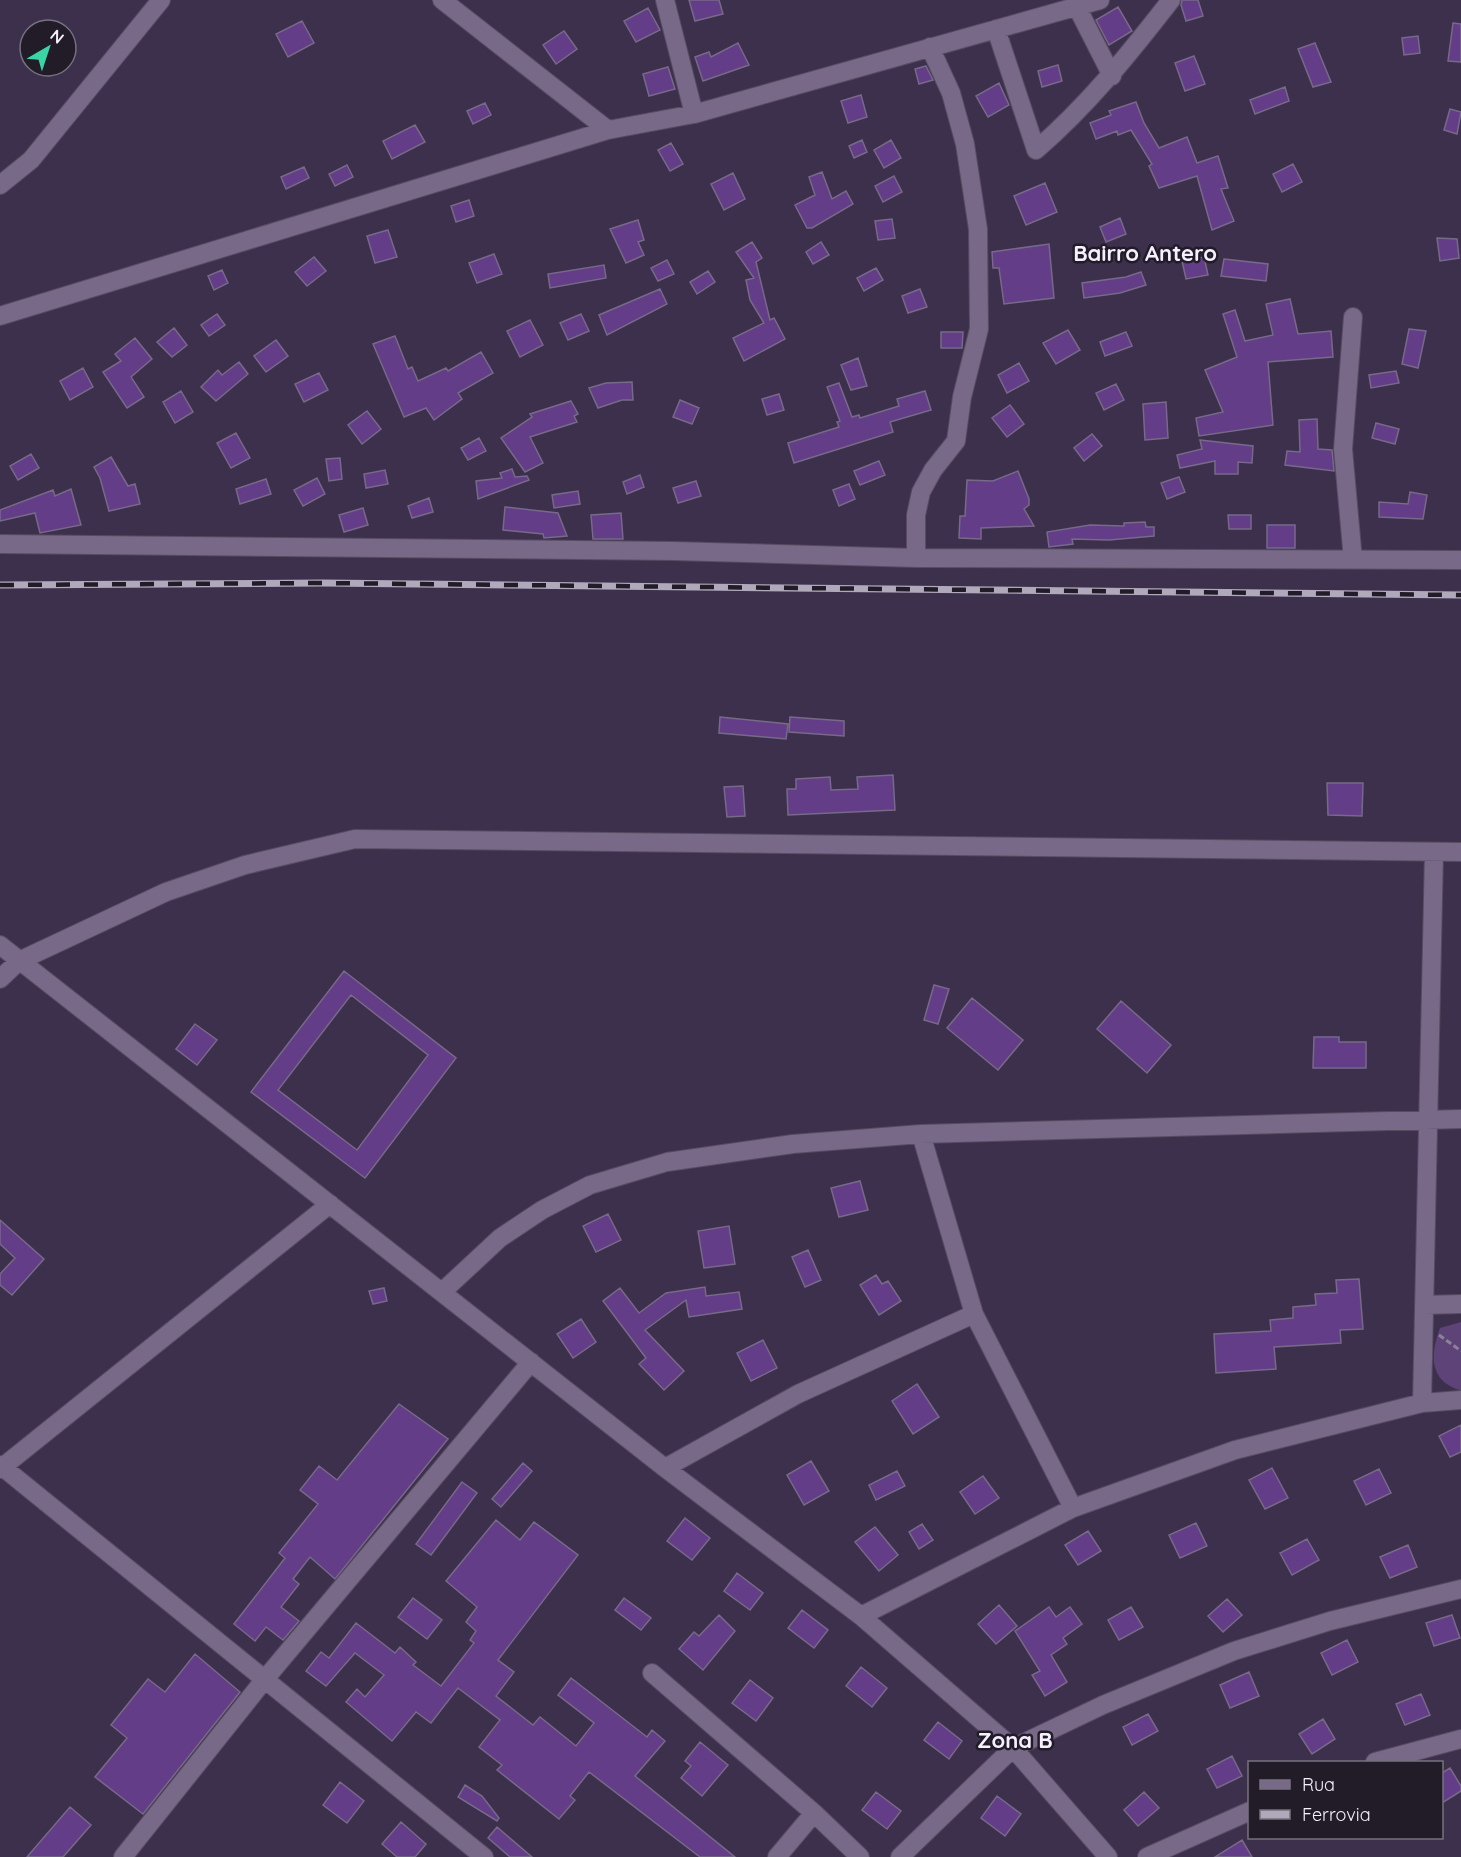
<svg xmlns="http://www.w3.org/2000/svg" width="1461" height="1857" viewBox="0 0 1461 1857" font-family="Quicksand,sans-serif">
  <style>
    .green { fill: #5d4377 }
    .building { fill: #633d87; stroke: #776988; stroke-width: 1.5; fill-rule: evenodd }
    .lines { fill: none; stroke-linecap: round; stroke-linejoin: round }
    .minor-casing { stroke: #564c62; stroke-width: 20 }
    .path { stroke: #8c8298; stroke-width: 3; stroke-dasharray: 6 3; stroke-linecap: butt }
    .minor { stroke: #776987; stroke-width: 18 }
    .rail-casing { stroke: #b0a8bb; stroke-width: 7 }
    .rail { stroke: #211c28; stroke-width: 4.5; stroke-dasharray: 14; stroke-linecap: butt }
    .labels { text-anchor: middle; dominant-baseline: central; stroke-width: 5; stroke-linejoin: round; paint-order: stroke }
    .neighbourhood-label { font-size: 22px; font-weight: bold; fill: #f6f0fe; stroke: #211c28 }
  </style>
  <rect width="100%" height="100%" fill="#3d304c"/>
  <!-- green -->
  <path class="green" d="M1461 1322V1390H1459C1429 1380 1430 1355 1440 1328Z"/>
  <!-- building -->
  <path class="building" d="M689 0H719L723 14 695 21Z
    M1182 0H1198L1203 16 1186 21 1181 5Z
    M1118 7 1132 31 1109 45 1096 20Z
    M648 8 660 30 636 42 624 21Z
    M302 21 314 43 288 57 276 34Z
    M1453 23 1461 24V62L1448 61Z
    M564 31 577 49 556 64 543 45Z
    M1418 36 1420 53 1404 55 1402 38Z
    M738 43 749 65 703 81 695 57 709 52 711 57Z
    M1315 43 1331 82 1313 87 1298 49Z
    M1194 56 1205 84 1185 91 1175 63Z
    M1058 65 1062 81 1042 87 1038 71Z
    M926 66 933 80 919 84 915 69Z
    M668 67 675 89 649 96 643 74Z
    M999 83 1009 105 988 117 976 96Z
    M1285 87 1289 101 1255 114 1250 100Z
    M861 95 867 117 848 123 841 101Z
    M1136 102 1144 123 1159 148 1187 137 1197 163 1218 156 1228 188 1221 189 1234 221 1212 230 1197 176 1159 188 1149 166 1152 164 1131 130 1118 135 1117 131 1096 139 1090 123 1111 115 1109 111Z
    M485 103 491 115 473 124 467 111Z
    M1450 109 1461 112 1457 134 1444 130Z
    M415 125 425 142 392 159 383 141Z
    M862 140 867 152 854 158 849 146Z
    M891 140 901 158 884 168 874 150Z
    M671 143 683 164 670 171 658 150Z
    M1293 164 1302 182 1282 192 1273 174Z
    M347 165 353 177 335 186 329 174Z
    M304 167 309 178 286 189 281 177Z
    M822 172 832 199 846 191 853 204 812 228H807L795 205 815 195 809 177Z
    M733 173 745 199 724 210 711 184Z
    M894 176 902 192 883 202 875 186Z
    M1045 183 1057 212 1026 225 1014 196Z
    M469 200 474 216 456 222 451 206Z
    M1120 218 1126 234 1106 242 1100 227Z
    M892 219 895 238 878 240 875 221Z
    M638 220 644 240 638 242 644 255 626 263 610 229Z
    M388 230 397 257 375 263 367 236Z
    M1437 238 1457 239 1459 258 1440 261Z
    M752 242 762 258 756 262 770 320 774 318 785 339 744 361 733 338 764 323 750 300 746 280 754 278 736 252Z
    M821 242 829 255 813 264 806 252Z
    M1049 244 1054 298 1004 304 999 268H993L992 252Z
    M494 254 502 274 477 283 469 263Z
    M314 257 326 271 307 286 295 272Z
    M1204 257 1208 275 1186 279 1182 261Z
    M1224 259 1268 264 1266 281 1221 276Z
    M667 260 674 274 658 281 651 268Z
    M604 265 606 278 550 288 548 274Z
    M876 268 883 280 864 291 857 278Z
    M222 270 228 283 214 290 208 276Z
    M708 271 715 282 697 294 690 282Z
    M1141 272 1146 285 1120 293 1084 298 1082 283 1126 277Z
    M660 289 667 304 607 335 599 315Z
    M920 289 927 307 908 313 902 296Z
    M1290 299 1298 334 1331 331 1333 357 1268 362 1273 425 1199 436 1196 418 1223 412 1205 370 1237 357 1223 314 1235 310 1245 341 1273 335 1266 304Z
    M217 314 225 325 209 336 201 325Z
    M581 314 589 331 568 340 560 323Z
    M530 320 543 345 520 357 507 331Z
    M174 328 187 345 172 357 157 342Z
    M1409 329 1426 331 1418 368 1402 364Z
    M1068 330 1080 350 1056 364 1043 343Z
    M941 332H963L962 348H941Z
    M1126 332 1132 346 1105 356 1100 342Z
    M395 336 408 369 412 367 418 381 446 368 448 371 481 352 493 373 458 393 462 399 434 420 426 408 404 417 373 344Z
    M135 338 152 359 131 377 144 397 127 408 103 372 121 361 115 354Z
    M276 340 288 356 266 372 254 356Z
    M858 358 867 386 851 390 841 365Z
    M239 362 248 374 216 401 201 387 218 370 222 375Z
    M1019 363 1029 381 1007 393 998 375Z
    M83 368 93 387 70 400 60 381Z
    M1396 371 1399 383 1371 388 1369 375Z
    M319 373 328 390 304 402 295 384Z
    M632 382 633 400H622L598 408 589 388 606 383Z
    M839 383 852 417 859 415 860 418 899 406 897 399 925 391 931 410 890 422 893 432 794 463 788 443 839 427 837 422 840 421 827 387Z
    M1116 384 1124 400 1104 410 1096 393Z
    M181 391 193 412 175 423 163 402Z
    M779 394 784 410 767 415 762 399Z
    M680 400 699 408 692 424 673 417Z
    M571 401 578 414 574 416 577 422 530 437 543 463 525 472 501 438 532 417 530 414Z
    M1166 402 1168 438 1145 440 1143 404Z
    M1010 405 1024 424 1007 437 992 418Z
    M367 411 381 429 362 444 348 425Z
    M1317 419 1318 449 1332 450 1334 471 1285 465 1287 451 1300 452 1299 420Z
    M1376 423 1399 429 1395 444 1372 438Z
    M236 433 250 458 231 468 217 443Z
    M1092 434 1102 446 1084 461 1074 448Z
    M479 438 486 451 468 460 461 448Z
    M1200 440 1253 446 1252 463 1238 462V474H1215V461L1180 468 1177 455 1202 449Z
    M31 454 39 468 18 480 10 466Z
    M111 457 128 486 135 484 140 504 109 511 100 478 94 467Z
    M340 458 342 479 329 481 326 459Z
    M879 461 885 475 860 485 854 471Z
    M512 469 515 477 527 476 529 480 478 499 476 481 502 478 500 473Z
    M385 470 388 484 366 488 364 474Z
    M1018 471 1029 499V505L1024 509 1034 526 981 528V539L959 538 960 516H965L967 480 993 481Z
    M640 475 644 487 627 494 623 482Z
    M1179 477 1185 492 1167 499 1161 483Z
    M317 478 325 494 303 506 294 490Z
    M266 479 271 494 240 504 236 489Z
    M696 481 701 496 678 503 673 488Z
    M849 484 855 499 839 506 833 490Z
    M71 489 81 525 40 533 35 513 0 521V510L53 490 55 496Z
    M578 491 580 504 554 508 552 495Z
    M1410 492 1427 495 1423 519 1379 517V502L1408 504Z
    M429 498 433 512 412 518 408 506Z
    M505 507 558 513 567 536 544 538 543 534 503 530Z
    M363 508 368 525 344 532 339 515Z
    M621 513 623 539H593L591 515Z
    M1228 515H1251V529H1229Z
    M1145 522 1146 527H1154V536L1109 540 1072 539 1073 544 1049 547 1047 532 1090 525 1124 526V523Z
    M1267 525H1295V548H1267Z
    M720 717 788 724 786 739 719 733Z
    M790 717 844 721V736L789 732Z
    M893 775 895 810 788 815 787 789H796V779L830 777 831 790 858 789 857 777Z
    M1327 783H1363L1362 816 1328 815Z
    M743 786 745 816 727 817 724 787Z
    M344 971 456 1058 365 1178 251 1092ZM351 995 428 1055 357 1150 278 1090Z
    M934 985 949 989 938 1024 924 1020Z
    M972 998 1023 1040 998 1070 947 1028Z
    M1121 1001 1171 1045 1147 1073 1097 1029Z
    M195 1024 217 1040 197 1065 176 1049Z
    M1314 1037H1339V1042H1366V1068H1313Z
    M860 1181 868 1210 839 1217 831 1188Z
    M608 1214 621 1240 596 1252 583 1226Z
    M0 1220 44 1259 12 1295 0 1285V1274L15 1258 0 1244Z
    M729 1226 735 1264 704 1268 698 1231Z
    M808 1250 821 1280 805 1287 792 1257Z
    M876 1275 882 1284 888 1281 901 1301 879 1315 860 1285Z
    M1359 1279 1363 1329 1340 1330 1341 1343 1274 1347 1276 1369 1216 1373 1214 1334 1271 1331 1270 1320 1293 1318V1307L1316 1305 1315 1294 1337 1293 1336 1280Z
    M705 1287 706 1296 739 1292 742 1309 689 1317 686 1300 645 1330 684 1371 664 1390 639 1364 646 1358 603 1301 620 1288 639 1313 666 1293Z
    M384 1288 387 1301 373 1304 369 1291Z
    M581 1319 596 1342 573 1358 557 1334Z
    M763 1340 777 1368 751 1381 737 1353Z
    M917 1384 939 1417 913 1434 892 1401Z
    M399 1404 448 1439 335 1579 310 1557 293 1579 299 1584 281 1607 299 1621 283 1640 266 1627 255 1641 234 1624 285 1558 279 1553 318 1504 300 1490 319 1466 337 1480Z
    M1461 1425V1452L1450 1457 1439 1436Z
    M811 1461 829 1491 804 1505 787 1475Z
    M523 1463 532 1471 501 1507 492 1499Z
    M1272 1468 1288 1498 1265 1509 1249 1480Z
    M1379 1469 1391 1493 1366 1505 1354 1481Z
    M897 1471 905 1486 876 1500 869 1485Z
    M983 1476 999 1498 975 1514 960 1492Z
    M462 1482 477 1493 431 1555 416 1544Z
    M685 1518 710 1538 692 1560 667 1541Z
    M496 1520 520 1540 534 1522 578 1555 498 1660 514 1672 496 1696 533 1725 540 1717 576 1746 594 1723 558 1695 571 1678 647 1737 652 1730 665 1741 635 1776 735 1857H700L589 1772 570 1796 575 1800 559 1819 497 1770 502 1765 479 1747 500 1720 458 1688 431 1723 416 1712 392 1741 346 1702 357 1689 365 1697 384 1675 355 1653 326 1686 306 1671 321 1652 329 1658 356 1623 395 1653 400 1647 416 1662 413 1665 441 1686 474 1643 470 1640 476 1631 466 1622 477 1607 446 1581Z
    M1196 1523 1207 1546 1180 1558 1169 1535Z
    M922 1524 933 1540 919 1549 909 1532Z
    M875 1527 898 1555 879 1571 855 1542Z
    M1088 1531 1101 1551 1078 1565 1065 1545Z
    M1307 1539 1319 1560 1292 1575 1280 1553Z
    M1408 1545 1417 1567 1390 1578 1380 1557Z
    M737 1573 763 1593 750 1610 724 1591Z
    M413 1598 442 1620 427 1639 398 1617Z
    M624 1598 651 1618 641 1630 615 1610Z
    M1227 1599 1242 1615 1223 1632 1208 1616Z
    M999 1605 1017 1626 996 1644 978 1624Z
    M1049 1607 1056 1617 1070 1607 1082 1624 1063 1638 1067 1644 1051 1655 1067 1682 1045 1696 1032 1675 1040 1671 1015 1631Z
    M1131 1607 1143 1627 1119 1640 1108 1620Z
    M802 1610 828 1630 814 1648 788 1628Z
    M719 1615 735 1631 703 1670 679 1649 694 1632 699 1636Z
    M1452 1615 1460 1638 1434 1646 1426 1623Z
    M1347 1640 1358 1662 1332 1675 1321 1653Z
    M195 1654 240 1692 143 1814 95 1777 127 1738 111 1725 148 1679 165 1692Z
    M861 1667 887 1688 872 1707 846 1686Z
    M1249 1672 1259 1696 1230 1708 1220 1685Z
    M750 1680 773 1698 756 1721 732 1703Z
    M1421 1694 1430 1715 1405 1725 1396 1704Z
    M1148 1714 1158 1731 1132 1745 1123 1727Z
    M1323 1719 1335 1739 1312 1754 1299 1734Z
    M938 1722 962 1741 949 1759 924 1740Z
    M700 1742 728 1765 702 1796 681 1778 691 1766 685 1761Z
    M1232 1756 1242 1776 1217 1788 1207 1769Z
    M1450 1768 1461 1786V1791L1442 1803V1773Z
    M340 1782 364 1801 347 1823 323 1805Z
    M465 1785 482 1796 499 1818 497 1821 458 1797Z
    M876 1792 901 1811 887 1829 862 1810Z
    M1144 1792 1159 1808 1138 1826 1124 1810Z
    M997 1796 1021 1814 1005 1836 981 1818Z
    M70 1807 91 1825 63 1857H27Z
    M401 1822 426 1844 415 1857H397L382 1844Z
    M497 1827 532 1857H510L488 1838Z
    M1242 1840 1252 1857H1215Z"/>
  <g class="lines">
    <defs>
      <path id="minor" d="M442 0 608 130
        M665 0 694 114
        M1077 7 1112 76
        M996 29 1036 150C1088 105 1129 54 1171 0
        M0 185 31 160 161 0
        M0 316 608 130 694 114 1100 0
        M1353 317 1343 449 1353 560
        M0 544 673 551 916 558 1461 560
        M916 558V515L921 492 933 470 956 441 962 397 979 329 978 229 965 144 951 93 930 47
        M0 945 665 1468 861 1616 1013 1748 1108 1857
        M0 979 19 961 166 892 245 865 355 839 1461 852
        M921 1134 974 1314 1073 1508
        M442 1292 500 1238 542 1210 590 1185 667 1162 793 1144 921 1134 1461 1119
        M1424 1305 1461 1304
        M1422 1403 1434 852
        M0 1465 484 1857
        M665 1468 798 1394 974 1314
        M0 1469 330 1204
        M861 1616 1073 1508 1235 1450 1422 1403 1461 1400
        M652 1673 814 1813 860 1857
        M1375 1762 1461 1739
        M123 1857 265 1679 531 1362
        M777 1857 814 1813
        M900 1857 1013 1748 1103 1705 1234 1651 1330 1621 1461 1589
        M1147 1857 1250 1811"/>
    </defs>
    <!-- minor casing -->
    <use href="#minor" class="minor-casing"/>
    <!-- path -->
    <path class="path" d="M1439 1335 1461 1351"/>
    <!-- minor -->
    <use href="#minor" class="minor"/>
    <defs>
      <path id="rail" d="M0 585 323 583 1461 595"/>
    </defs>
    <!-- rail casing -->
    <use href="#rail" class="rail-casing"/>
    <!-- rail -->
    <use href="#rail" class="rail"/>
  </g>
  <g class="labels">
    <!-- neighbourhood labels -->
    <g class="neighbourhood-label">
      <text x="1145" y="253">Bairro Antero</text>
      <text x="1015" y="1740">Zona B</text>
    </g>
  </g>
  <!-- legend -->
  <rect x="1248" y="1761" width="195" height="78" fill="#211c28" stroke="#76717e" stroke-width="1.5"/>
  <rect x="1260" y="1780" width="30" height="9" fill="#776987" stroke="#76717e" stroke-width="1.5"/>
  <text x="1302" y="1791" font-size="18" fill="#f6f0fe">Rua</text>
  <rect x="1260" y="1810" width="30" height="9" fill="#b0a8bb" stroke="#76717e" stroke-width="1.5"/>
  <text x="1302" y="1821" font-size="18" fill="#f6f0fe">Ferrovia</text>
  <!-- north arrow -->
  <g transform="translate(48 48) rotate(39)"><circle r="28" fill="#211c28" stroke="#76717e" stroke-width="1.5"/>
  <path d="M0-4.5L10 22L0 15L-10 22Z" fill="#3bd4a4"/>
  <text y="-9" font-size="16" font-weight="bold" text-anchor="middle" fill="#f6f0fe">N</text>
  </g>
</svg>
